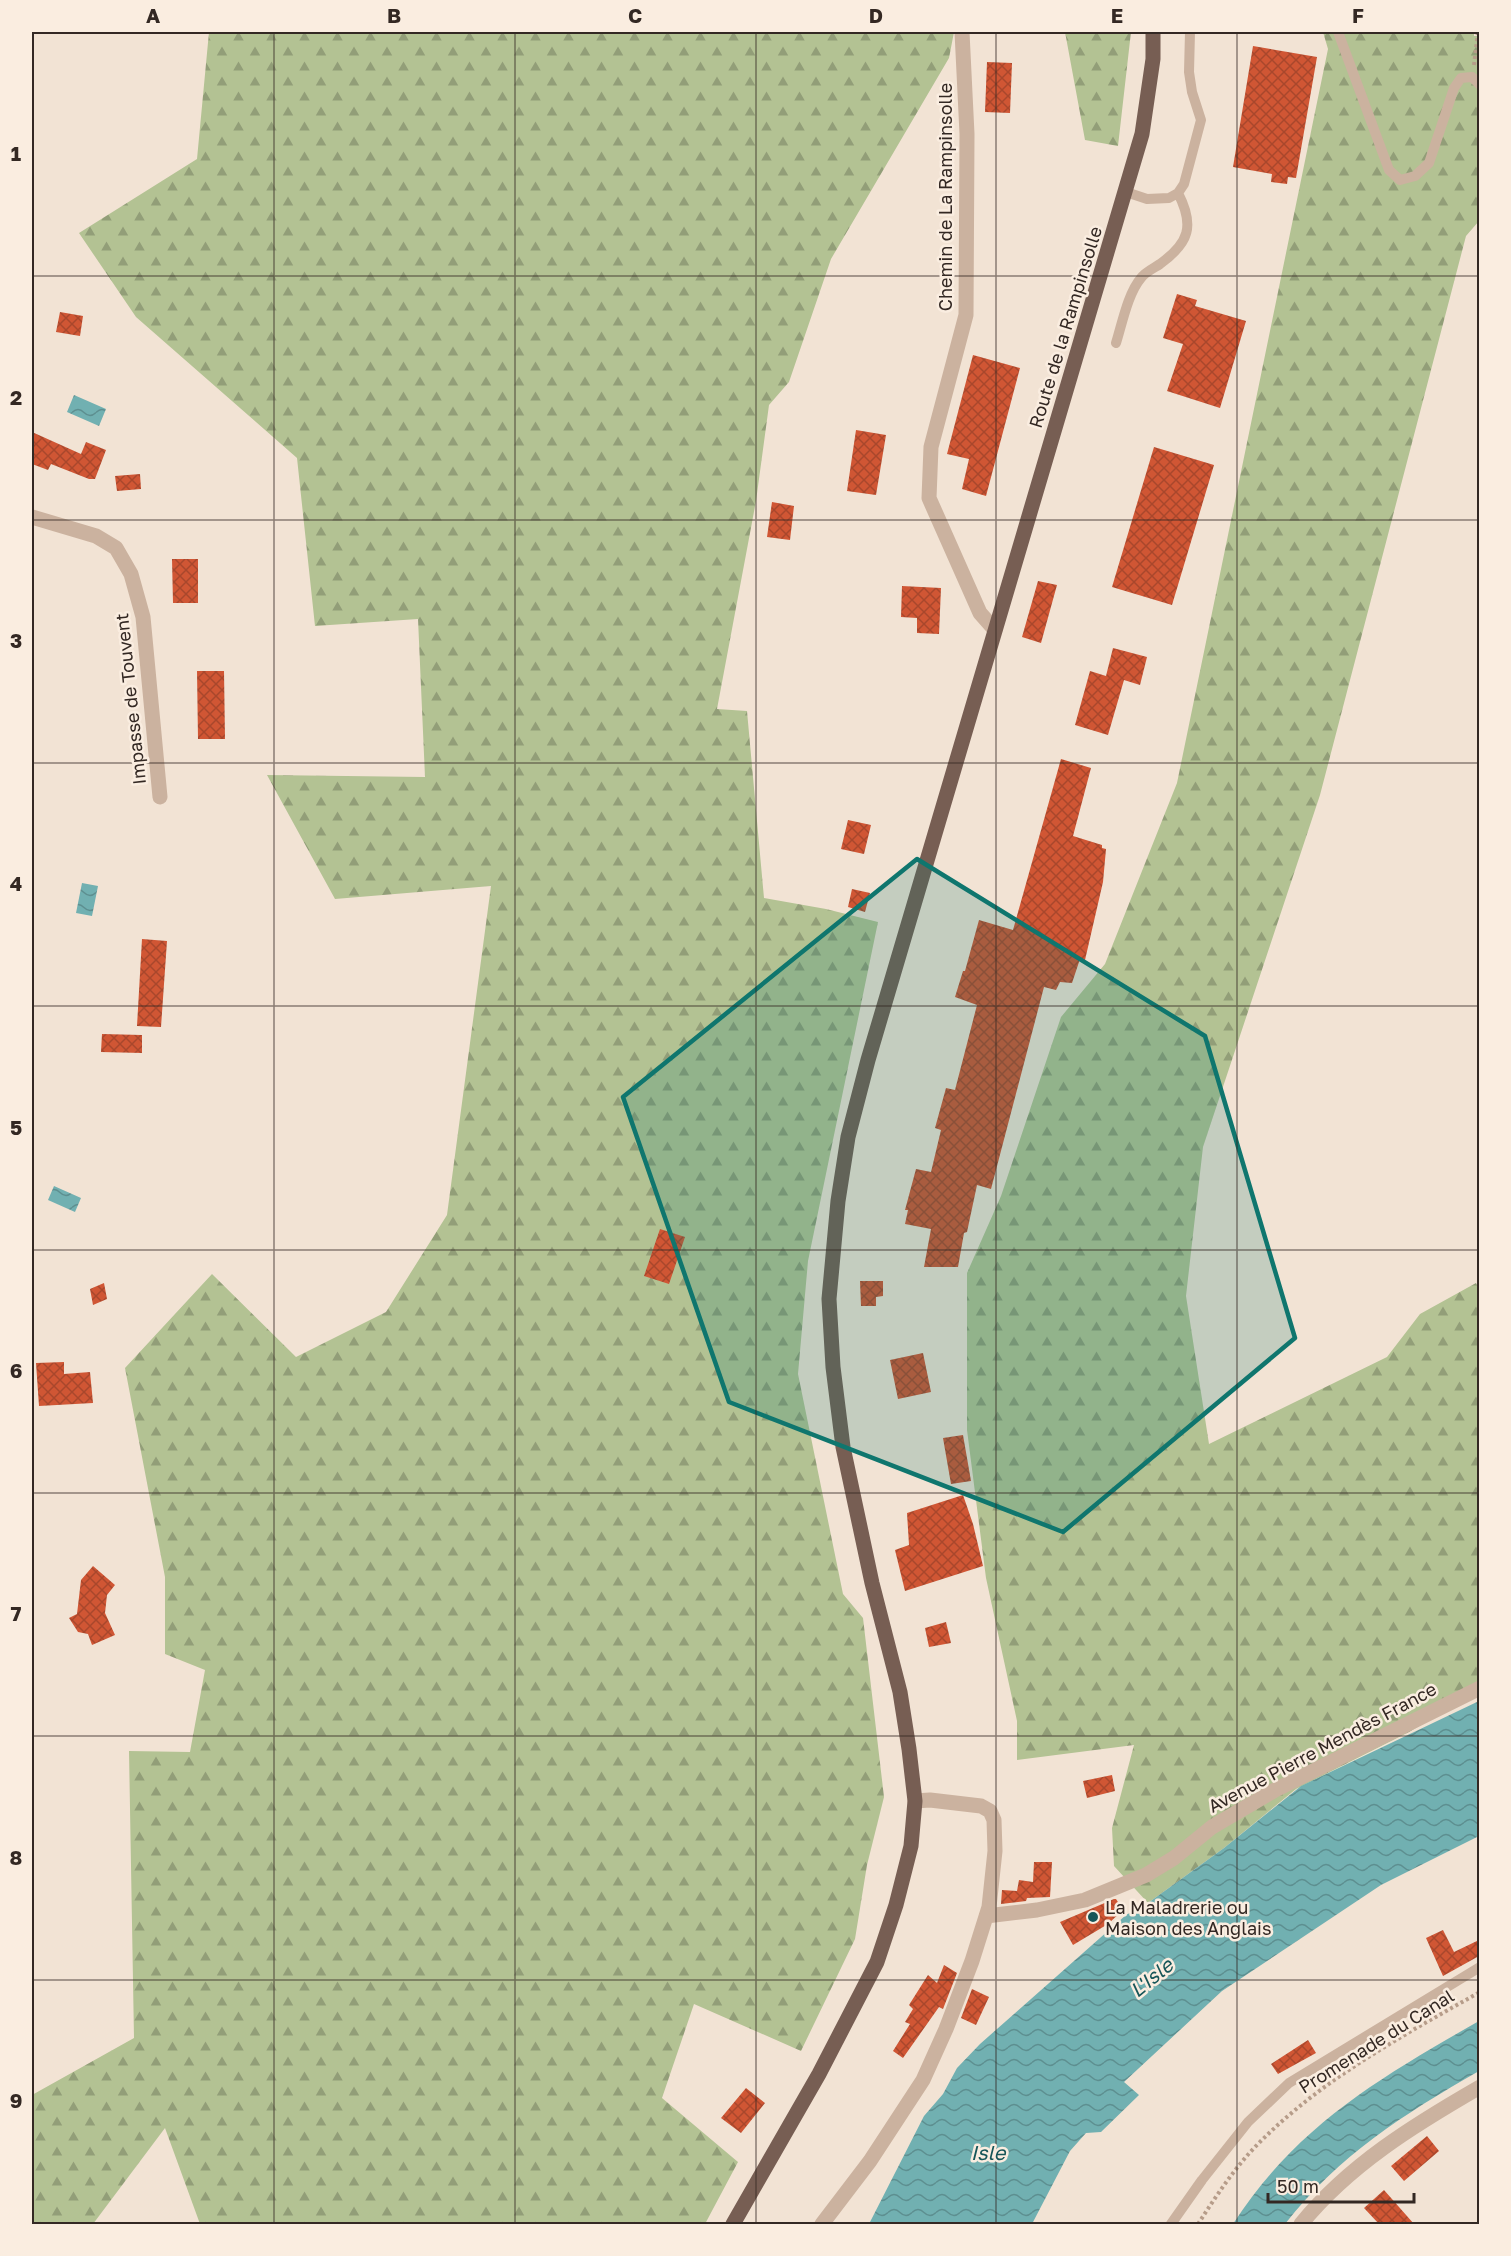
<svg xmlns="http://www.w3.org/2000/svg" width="1511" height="2256" viewBox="0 0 1511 2256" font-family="'Golos Text',sans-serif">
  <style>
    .forest { fill: url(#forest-firs) }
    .water { fill: url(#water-waves) }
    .building { fill: url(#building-cross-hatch) }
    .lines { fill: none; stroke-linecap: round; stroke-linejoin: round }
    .path { stroke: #b69c89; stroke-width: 4; stroke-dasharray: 3 3; stroke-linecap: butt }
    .lane { stroke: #cbb29f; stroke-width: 10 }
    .street { stroke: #cbb29f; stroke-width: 15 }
    .primary { stroke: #775e53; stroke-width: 15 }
    .marked { fill: #0f766e; fill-opacity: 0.2; stroke: #0f766e; stroke-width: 4.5; stroke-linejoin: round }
    .grid { fill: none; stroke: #332823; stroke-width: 1.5; stroke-opacity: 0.55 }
    .poi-dot { fill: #165558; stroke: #faede0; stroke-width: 2 }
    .labels { text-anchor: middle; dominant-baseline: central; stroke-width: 5; stroke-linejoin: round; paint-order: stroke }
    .street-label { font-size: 18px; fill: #332823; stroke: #faede0 }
    .poi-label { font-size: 18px; fill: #332823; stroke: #faede0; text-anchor: start }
    .water-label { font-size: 20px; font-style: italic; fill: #165558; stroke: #faede0 }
    .neatline { fill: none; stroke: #332823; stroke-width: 2 }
    .grid-label { font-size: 20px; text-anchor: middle; font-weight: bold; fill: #332823 }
  </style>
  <defs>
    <pattern id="forest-firs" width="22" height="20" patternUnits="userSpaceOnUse" patternTransform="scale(1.5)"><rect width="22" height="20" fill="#b3c293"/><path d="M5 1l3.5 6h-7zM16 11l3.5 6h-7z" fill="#929e78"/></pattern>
    <pattern id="water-waves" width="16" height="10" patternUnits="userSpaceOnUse" patternTransform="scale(1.5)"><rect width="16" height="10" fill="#71b0b1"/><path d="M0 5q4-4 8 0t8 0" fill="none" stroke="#5d8f90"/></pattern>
    <pattern id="building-cross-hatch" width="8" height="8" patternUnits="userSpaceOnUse" patternTransform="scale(1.5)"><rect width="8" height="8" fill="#d05634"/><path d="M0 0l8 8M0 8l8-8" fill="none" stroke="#a9472c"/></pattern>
  </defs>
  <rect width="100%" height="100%" fill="#f2e3d4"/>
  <!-- forest -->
  <path class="forest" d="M209 32H954L949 58 831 259 789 382 769 405 756 501 717 709 747 711 764 898 826 909 878 922 808 1261 798 1374 843 1594 863 1618 884 1797 867 1865 855 1939 801 2051 694 2004 662 2098 738 2162 705 2224H200L165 2128 93 2224H32V2095L134 2038 129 1751 190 1752 205 1670 165 1654V1577L125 1368 212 1274 296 1357 386 1312 447 1215 491 886 335 899 267 775 425 777 418 619 315 626 297 458 136 317 79 233 197 159Z
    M1065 32H1131L1118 146 1085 140Z
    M1323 32H1474V36H1480L1479 221 1466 236 1320 795 1203 1147 1186 1296 1209 1444 1387 1357 1420 1314 1476 1283 1480 1291 1479 1696 1447 1710 1409 1732 1296 1789 1224 1848 1148 1903 1114 1866 1112 1828 1134 1745 1017 1760V1721L986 1578 967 1430V1273L1001 1196 1061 1017 1105 964 1177 783 1328 49Z"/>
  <!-- water -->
  <path class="water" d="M74 395 106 409 99 426 67 412Z
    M82 883 98 886 92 916 76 913Z
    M54 1186 81 1198 75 1212 48 1200Z
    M1479 1701V1836L1381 1885 1222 1991 1124 2082 1139 2095 1101 2132 1086 2133 1070 2151 1032 2224H869L924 2116 943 2094 957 2068 980 2044 1126 1915 1148 1903 1224 1848 1301 1786Z
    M1479 2021V2071C1404 2114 1339 2155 1285 2224H1233C1296 2126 1381 2077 1479 2021Z"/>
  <!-- building -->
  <path class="building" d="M1253 46 1317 57 1296 178 1288 177 1287 184 1271 182 1272 174 1233 167Z
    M987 62 1012 63 1010 113 985 112Z
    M1177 294 1197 300 1195 306 1246 321 1220 408 1167 391 1183 344 1163 338Z
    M60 312 83 316 80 336 56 332Z
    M973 355 1020 368 986 496 962 489 969 459 947 454Z
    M856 430 886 435 876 495 847 491Z
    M32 432 81 454 86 442 106 450 95 479H89L51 464 48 470 32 464Z
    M1154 447 1214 465 1172 605 1112 587Z
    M140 474 141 489 117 491 115 476Z
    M772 502 794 506 790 540 767 537Z
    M172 559H198V603H173Z
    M1038 581 1057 585 1041 643 1022 637Z
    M902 586 941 588 939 634 917 633V618L901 617Z
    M1113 648 1147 657 1140 685 1124 680 1108 735 1075 725 1090 671 1106 676Z
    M197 671H224L225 739H198Z
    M1061 759 1091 768 1073 836 1102 845V848L1106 849 1103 882 1085 960 1080 959 1072 983 1060 982 1056 990 1044 987 991 1189 977 1185 967 1232 964 1233 958 1267H924L931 1229 905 1224 908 1210H905L916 1169 931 1172 941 1130 935 1128 946 1088 955 1090 977 1005 955 997 963 971H965L979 920 1013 930Z
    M848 820 871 825 864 854 841 849Z
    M852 889 870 893 865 912 848 907Z
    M142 939 167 941 161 1027 137 1026Z
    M102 1034 142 1035V1053L101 1052Z
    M660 1229 685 1237 669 1284 644 1276Z
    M860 1281H883V1296L876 1297V1306H861Z
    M104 1283 107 1299 93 1305 90 1289Z
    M923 1353 931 1392 898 1399 890 1360Z
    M64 1362V1374L90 1372 93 1403 39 1406 36 1363Z
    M963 1435 971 1481 951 1484 943 1438Z
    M963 1495 973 1524 983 1566 905 1591 895 1550 909 1545 907 1513Z
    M93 1566 115 1585 107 1595 105 1613 115 1635 92 1645 88 1634 78 1632 69 1618 77 1614 81 1580Z
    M946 1622 951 1643 929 1647 925 1628Z
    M1112 1775 1115 1791 1087 1798 1083 1781Z
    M1034 1862H1052L1050 1897 1027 1898 1026 1901 1001 1904 1002 1890 1017 1891 1019 1880 1033 1882Z
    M1114 1899H1116L1123 1910 1108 1924 1073 1945 1060 1922Z
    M1443 1930 1454 1952 1479 1940V1956L1443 1976 1426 1938Z
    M944 1965 957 1973 943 2009 939 2007 903 2058 893 2051 910 2024 905 2022 913 2009 909 2005 928 1975 937 1983Z
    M972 1989 989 1997 976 2025 961 2018Z
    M1308 2040 1316 2053 1278 2074 1271 2064Z
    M746 2088 765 2103 741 2133 721 2118Z
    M1427 2136 1439 2151 1404 2181 1391 2166Z
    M1384 2190 1414 2224H1379L1364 2208Z"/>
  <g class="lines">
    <!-- path -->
    <path class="path" d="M1474 65 1478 32
      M1198 2224C1215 2198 1233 2170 1255 2147 1319 2081 1400 2037 1480 1992"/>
    <!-- lane -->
    <path class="lane" d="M1338 32 1389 170 1400 180 1415 176 1429 163 1454 88 1461 78 1472 77 1480 85
      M1126 192 1147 199 1169 198 1178 193 1184 184 1201 120 1192 92 1189 72 1190 32
      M1116 343C1122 324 1128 293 1141 278 1145 272 1154 268 1160 264 1189 243 1195 226 1178 193
      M1171 2224 1202 2180 1248 2122 1289 2083 1480 1967"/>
    <!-- street -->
    <path class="street" d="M962 32 967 134 966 315 931 447 929 498 980 613 995 630
      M32 517 96 536 116 548 131 574 143 617 160 797
      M986 1916 1037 1910 1085 1900 1146 1875 1174 1858 1212 1827 1275 1790 1480 1688
      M822 2224 870 2161 923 2080 946 2029 972 1961 989 1907 995 1851 994 1820 990 1811 981 1806 930 1800 915 1801
      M1301 2224C1349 2165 1414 2125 1480 2087"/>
    <!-- primary -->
    <path class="primary" d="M733 2224 819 2074 877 1962 896 1905 911 1846 915 1801 909 1749 900 1692 872 1583 843 1447 833 1367 829 1299 838 1201 848 1137 868 1060 1142 134 1153 59V32"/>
  </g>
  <!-- marked area -->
  <path class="marked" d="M917 859 1205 1036 1295 1338 1063 1532 729 1402 623 1097Z"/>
  <!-- grid -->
  <path class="grid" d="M274 32V2224M515 32V2224M756 32V2224M996 32V2224M1237 32V2224M32 276H1480M32 520H1480M32 763H1480M32 1006H1480M32 1250H1480M32 1493H1480M32 1736H1480M32 1980H1480"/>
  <!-- markers -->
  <circle class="poi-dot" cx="1093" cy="1917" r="6"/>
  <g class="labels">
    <!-- street labels -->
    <g class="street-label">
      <text transform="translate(945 197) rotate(-90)">Chemin de La Rampinsolle</text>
      <text transform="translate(1065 327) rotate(-73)">Route de la Rampinsolle</text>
      <text transform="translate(130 699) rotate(-96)">Impasse de Touvent</text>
      <text transform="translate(1322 1747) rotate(-28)">Avenue Pierre Mendès France</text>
      <text transform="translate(1376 2041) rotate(-32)">Promenade du Canal</text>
    </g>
    <!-- poi labels -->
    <g class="poi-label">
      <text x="1105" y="1907">La Maladrerie ou<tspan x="1105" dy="21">Maison des Anglais</tspan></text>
    </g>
    <!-- water labels -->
    <g class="water-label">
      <text transform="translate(1151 1977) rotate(-39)">L'Isle</text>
      <text x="988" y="2152">Isle</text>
    </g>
  </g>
  <!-- border -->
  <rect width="1511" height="2256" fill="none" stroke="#faede0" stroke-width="66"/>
  <!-- scale -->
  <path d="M1268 2193v9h146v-9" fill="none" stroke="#332823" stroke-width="3"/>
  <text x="1277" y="2193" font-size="18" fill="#332823" stroke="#faede0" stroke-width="4.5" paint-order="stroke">50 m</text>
  <rect x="33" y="33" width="1445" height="2190" class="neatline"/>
  <g class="grid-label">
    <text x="153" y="23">A</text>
    <text x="394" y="23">B</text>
    <text x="635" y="23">C</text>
    <text x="876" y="23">D</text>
    <text x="1117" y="23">E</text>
    <text x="1358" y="23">F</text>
    <text x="16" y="161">1</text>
    <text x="16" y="405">2</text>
    <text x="16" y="648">3</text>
    <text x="16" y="891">4</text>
    <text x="16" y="1135">5</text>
    <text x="16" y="1378">6</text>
    <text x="16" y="1621">7</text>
    <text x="16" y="1865">8</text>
    <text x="16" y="2108">9</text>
  </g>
</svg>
